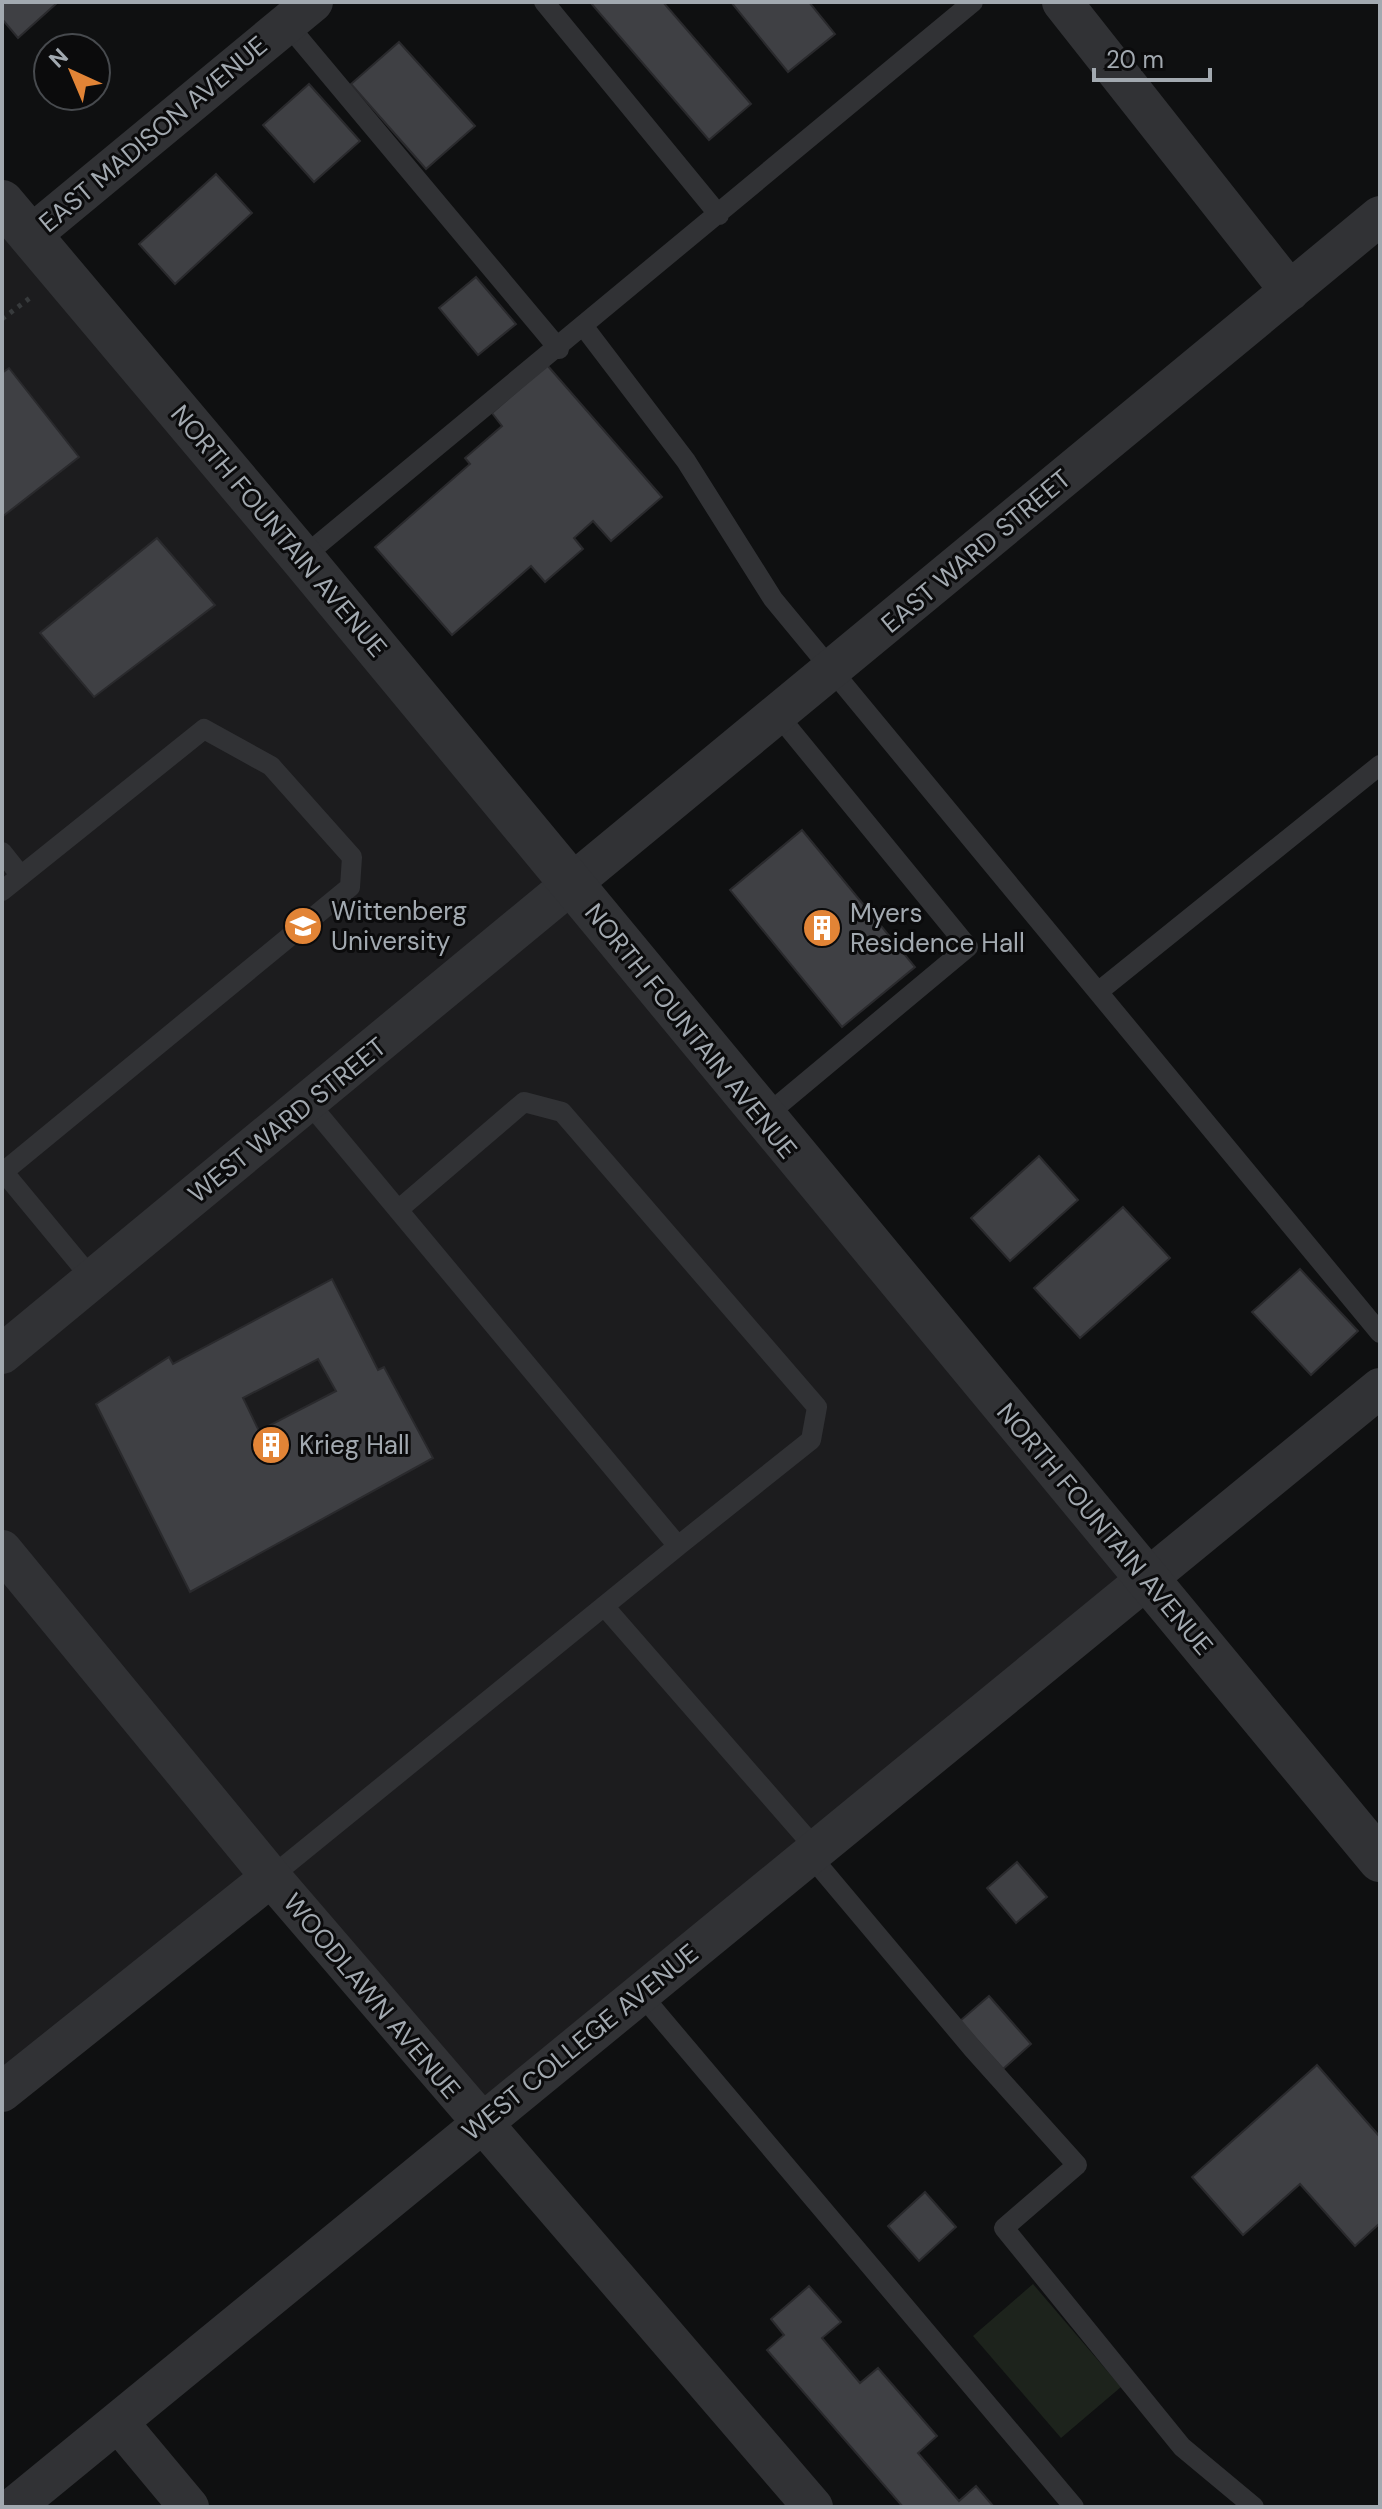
<svg xmlns="http://www.w3.org/2000/svg" width="1382" height="2509" viewBox="0 0 1382 2509" font-family="'DM Sans',sans-serif">
  <style>
    .built { fill: #1c1c1e }
    .green { fill: #1d231c }
    .building { fill: #3f4044; stroke: #2a2a2d; stroke-width: 2; fill-rule: evenodd }
    .lines { fill: none; stroke-linecap: round; stroke-linejoin: round }
    .path { stroke: #373a3c; stroke-width: 5; stroke-dasharray: 4 6; stroke-linecap: butt }
    .service { stroke: #313235; stroke-width: 20 }
    .minor { stroke: #313235; stroke-width: 40 }
    .tertiary { stroke: #313235; stroke-width: 44 }
    .labels { text-anchor: middle; dominant-baseline: central; stroke-width: 6; stroke-linejoin: round; paint-order: stroke }
    .street-label { font-size: 26px; fill: #a2a9b0; stroke: #0b0b0c }
    .poi-label { font-size: 26px; fill: #a2a9b0; stroke: #0b0b0c; text-anchor: start }
  </style>
  <rect width="100%" height="100%" fill="#0f1011"/>
  <!-- built -->
  <path class="built" d="M2 200 1147 1579 480 2123 271 1877 2 2092Z"/>
  <!-- green -->
  <path class="green" d="M1033 2284 1121 2387 1061 2438 973 2336Z"/>
  <!-- building -->
  <path class="building" d="M2 2H58L18 38 2 19Z
    M590 2H663L751 104 709 140Z
    M731 2H809L835 34 788 72Z
    M399 42 475 126 426 169 351 84Z
    M309 84 360 141 314 182 263 125Z
    M216 174 252 213 175 284 139 244Z
    M476 277 516 324 478 355 439 308Z
    M547 365 662 497 611 541 593 521 574 538 583 549 545 582 531 566 452 635 375 547 470 464 465 458 502 426 492 413Z
    M9 368 79 457 2 517V373Z
    M157 538 215 605 94 697 40 633Z
    M802 830 915 967 842 1027 730 890Z
    M1039 1156 1078 1200 1010 1261 971 1218Z
    M1123 1207 1170 1258 1080 1338 1034 1288Z
    M1300 1269 1358 1331 1311 1375 1252 1312Z
    M332 1279 378 1370 384 1367 433 1458 190 1592 96 1404 169 1357 173 1364ZM318 1359 336 1391 259 1431 243 1398Z
    M1017 1862 1047 1897 1016 1923 987 1888Z
    M989 1996 1031 2044 1003 2069 960 2021Z
    M1317 2065 1380 2137V2223L1355 2246 1300 2184 1243 2235 1192 2177Z
    M925 2192 956 2227 919 2261 888 2226Z
    M809 2286 841 2322 822 2338 860 2383 878 2368 937 2436 918 2453 959 2501 976 2486 994 2507H903L767 2350 784 2335 771 2319Z"/>
  <g class="lines">
    <!-- path -->
    <path class="path" d="M2 319 30 298"/>
    <!-- service -->
    <path class="service" d="M544 2 719 215
      M287 24 559 349
      M584 327 686 461 773 599 1380 1333
      M302 558 973 2
      M2 852 21 876
      M2 891 204 729 271 766 352 857 350 887 2 1173
      M1098 992 1380 765
      M309 1103 678 1546 811 1440 817 1407 562 1112 524 1102 398 1210
      M763 1118 968 947 778 715
      M2 1170 93 1280
      M604 1606 816 1849
      M809 1854 973 2049 1077 2165 1004 2228 1182 2447 1254 2507
      M271 1877 678 1546
      M640 1993 1074 2507"/>
    <!-- minor -->
    <path class="minor" d="M1062 2 1290 291
      M30 236 313 2
      M2 1354 1380 216
      M2 1550 271 1877 813 2507
      M2 2092 271 1877
      M118 2422 189 2507
      M14 2507 1380 1388"/>
    <!-- tertiary -->
    <path class="tertiary" d="M2 202 302 558 1380 1860"/>
  </g>
  <!-- icons -->
  <defs>
    <symbol id="university-disc" viewBox="-11 -11 22 22"><circle r="9.5" fill="#e28436" stroke="#0b0b0c"/><path d="M0-5L7-2L0 1L-7-2ZM-4 1L0 2.5L4 1V4Q0 6-4 4Z" fill="#fff"/></symbol>
    <symbol id="building-disc" viewBox="-11 -11 22 22"><circle r="9.5" fill="#e28436" stroke="#0b0b0c"/><path d="M-4-6H4V6H1V3H-1V6H-4ZM-2.5-4.3h1.7v1.8h-1.7ZM.8-4.3h1.7v1.8H.8ZM-2.5-1h1.7V.8h-1.7ZM.8-1h1.7V.8H.8Z" fill="#fff"/></symbol>
  </defs>
  <g fill-rule="evenodd">
    <use href="#university-disc" x="281" y="904" width="44" height="44"/>
    <use href="#building-disc" x="800" y="906" width="44" height="44"/>
    <use href="#building-disc" x="249" y="1423" width="44" height="44"/>
  </g>
  <g class="labels">
    <!-- street labels -->
    <g class="street-label">
      <text transform="translate(153 134) rotate(-40)">EAST MADISON AVENUE</text>
      <text transform="translate(279 531) rotate(50)">NORTH FOUNTAIN AVENUE</text>
      <text transform="translate(976 551) rotate(-40)">EAST WARD STREET</text>
      <text transform="translate(691 1031) rotate(51)">NORTH FOUNTAIN AVENUE</text>
      <text transform="translate(287 1120) rotate(-39)">WEST WARD STREET</text>
      <text transform="translate(1105 1529) rotate(50)">NORTH FOUNTAIN AVENUE</text>
      <text transform="translate(372 1996) rotate(50)">WOODLAWN AVENUE</text>
      <text transform="translate(580 2042) rotate(-39)">WEST COLLEGE AVENUE</text>
    </g>
    <!-- poi labels -->
    <g class="poi-label">
      <text x="331" y="911">Wittenberg<tspan x="331" dy="30">University</tspan></text>
      <text x="850" y="913">Myers<tspan x="850" dy="30">Residence Hall</tspan></text>
      <text x="299" y="1445">Krieg Hall</text>
    </g>
  </g>
  <!-- border -->
  <rect width="1382" height="2509" fill="none" stroke="#a2a9b0" stroke-width="8"/>
  <!-- north arrow -->
  <g transform="translate(72 72) rotate(316)"><circle r="38" fill="#0b0b0c" stroke="#474a4e" stroke-width="2"/>
  <path d="M0-6L14 30L0 20L-14 30Z" fill="#e28436"/>
  <text y="-12" font-size="22" font-weight="bold" text-anchor="middle" fill="#a2a9b0">N</text>
  </g>
  <!-- scale -->
  <path d="M1094 68v12h116v-12" fill="none" stroke="#a2a9b0" stroke-width="4"/>
  <text x="1106" y="68" font-size="24" fill="#a2a9b0" stroke="#0b0b0c" stroke-width="6" paint-order="stroke">20 m</text>
</svg>
